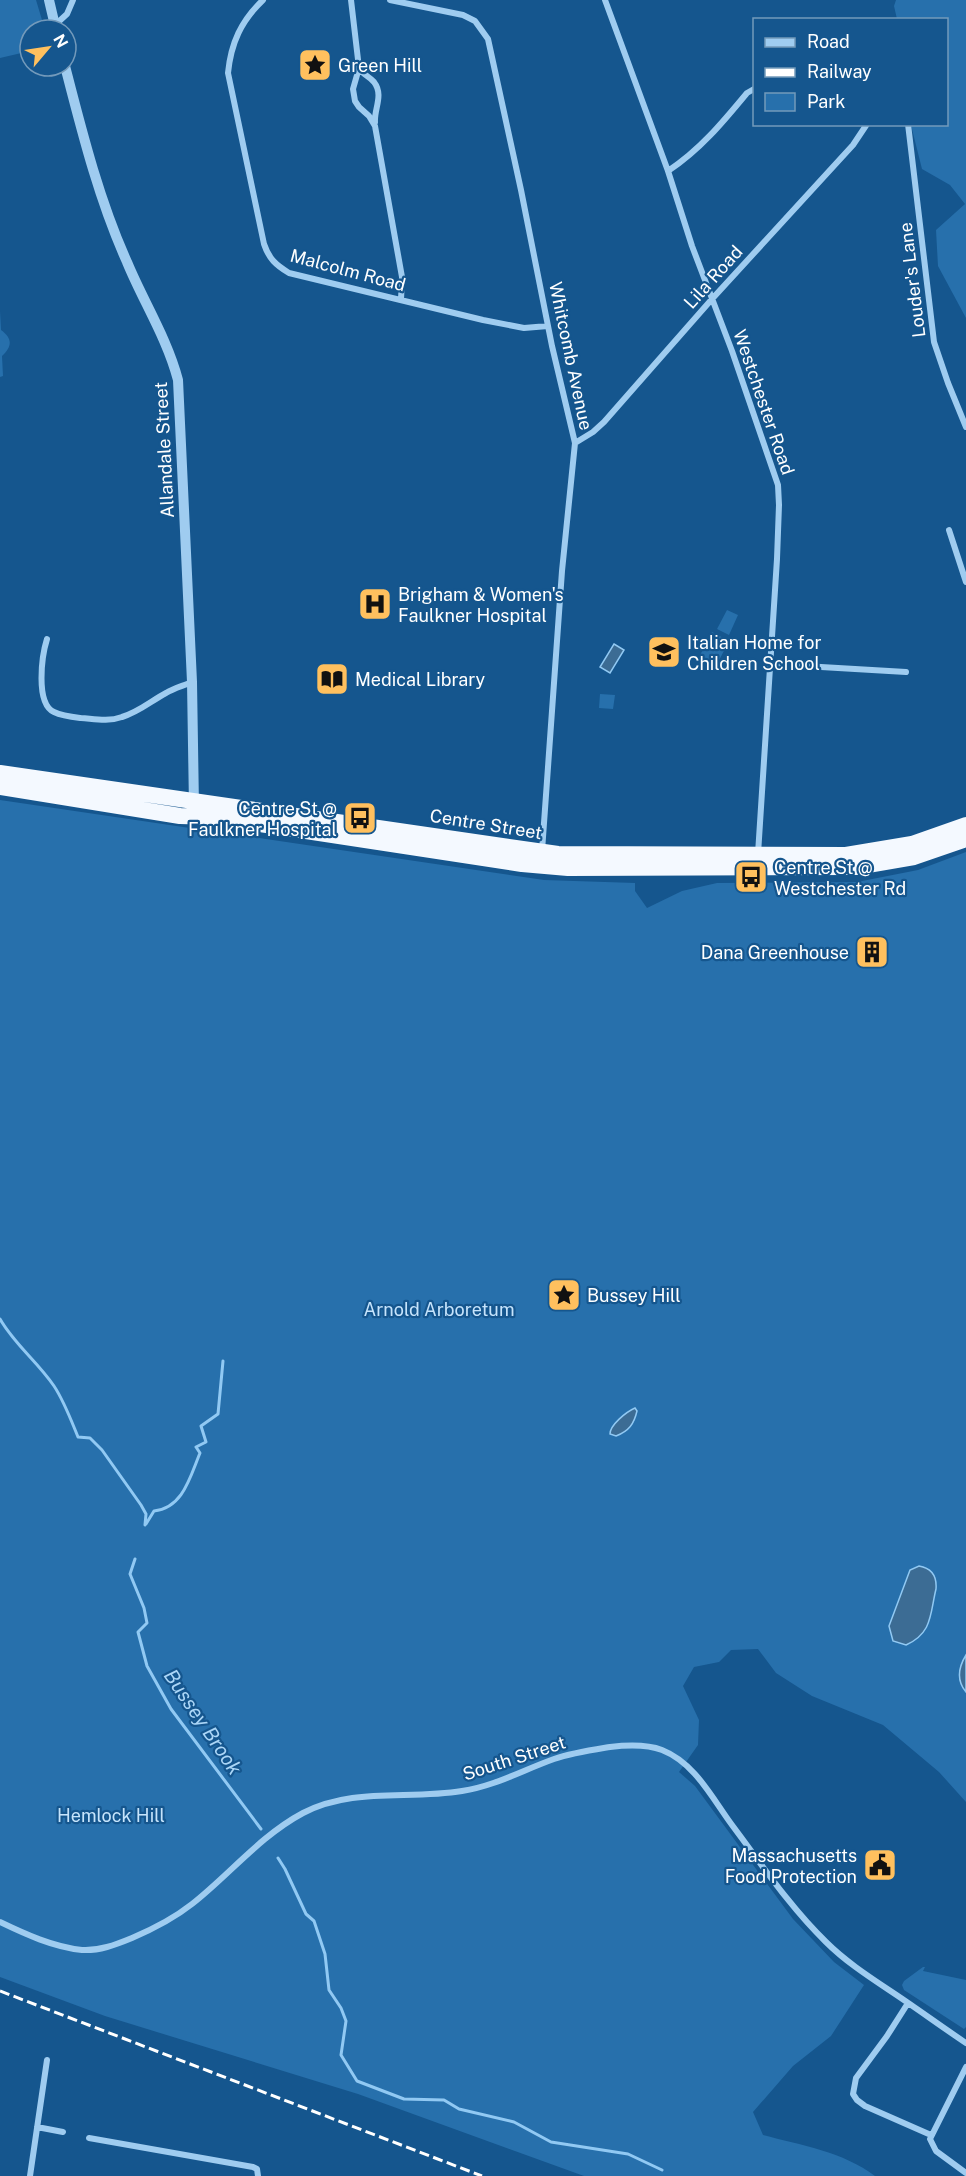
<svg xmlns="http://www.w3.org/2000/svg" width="966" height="2176" viewBox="0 0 966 2176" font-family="'Public Sans',sans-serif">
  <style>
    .green { fill: #2770ac }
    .water { fill: #3c6c94; stroke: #91c9f3; stroke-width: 1.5 }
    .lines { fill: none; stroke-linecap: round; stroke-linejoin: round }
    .stream { stroke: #91c9f3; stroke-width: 3 }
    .minor { stroke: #9fccf0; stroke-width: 6 }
    .tertiary { stroke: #9fccf0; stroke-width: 10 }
    .trunk { stroke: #f4f9ff; stroke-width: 16 }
    .rail { stroke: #fff; stroke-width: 3; stroke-dasharray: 10 4.5; stroke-linecap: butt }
    .labels { text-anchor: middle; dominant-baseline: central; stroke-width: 4.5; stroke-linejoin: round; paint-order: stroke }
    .poi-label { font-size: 18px; fill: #fff; stroke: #15568e; text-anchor: start }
    .street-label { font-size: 18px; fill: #fff; stroke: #15568e }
    .park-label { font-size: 18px; fill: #c6e4fc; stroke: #15568e }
    .water-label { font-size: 20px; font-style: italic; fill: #abd6f7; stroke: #15568e }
  </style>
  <rect width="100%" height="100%" fill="#15568e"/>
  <!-- green -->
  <path class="green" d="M0 0H36L45 30H30V51L0 58Z
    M896 0H966V318L938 266 936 230 965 204 950 185 922 169 911 125 946 124V20L897 19 894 6Z
    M0 311 1 330C12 338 13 346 2 356L3 376 0 377Z
    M727 610 738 615 729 635 717 629Z
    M712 632 729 641 714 670 697 661Z
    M600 694 615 695 613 709 599 708Z
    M0 800 544 880 635 883V891L647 908 682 891 717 883 857 882 918 870 966 852V1802L939 1772 883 1725 812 1696 776 1673 758 1649 731 1650 719 1662 694 1667 683 1686 699 1720 698 1745 679 1772 695 1786 793 1919 834 1962 864 1985 831 2036 793 2066 753 2112 763 2135C800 2145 844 2152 875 2176H584L358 2094 105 2016 0 1977Z
    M923 1967H925L923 1971 966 1980V2027L964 2029 904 1990 902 1985 904 1981Z"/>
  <!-- water -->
  <path class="water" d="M614 644 624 650 610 673 600 667Z
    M635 1408 637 1411C634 1424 629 1431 616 1436L610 1434C610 1425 626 1412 635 1408Z
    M919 1566C931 1568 937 1576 936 1589 930 1613 933 1633 906 1645L893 1641 889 1626 910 1570Z
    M966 1655V1692C956 1680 958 1668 966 1655Z"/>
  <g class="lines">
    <!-- stream -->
    <path class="stream" d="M0 1319C15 1345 37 1361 54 1386 64 1401 71 1420 78 1437L90 1438 102 1450 141 1505 146 1514 145 1525
      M146 1524 154 1511C183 1508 190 1477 200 1453L196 1447 206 1442 201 1426 218 1414 223 1361
      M135 1559 130 1574 144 1608 147 1623 138 1632 147 1666 171 1709 261 1829
      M278 1858 285 1869 306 1914 314 1921 325 1954 329 1990 341 2008 346 2021 341 2055 357 2081 404 2099 444 2100 459 2109 514 2122 551 2142 628 2154 662 2170"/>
    <!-- minor -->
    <path class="minor" d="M263 0C241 21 231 43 228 73L264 244C269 259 276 265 289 273L483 320 524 328 548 326
      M351 0 359 68 353 89 355 101 359 107 369 116 375 126 402 277 401 300
      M390 0 463 15 475 21 488 39 521 190 552 346 575 443 562 571 542 851
      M605 0 668 171 692 246 732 351 778 485 779 505 777 559 758 854
      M55 25 67 14 73 0
      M359 68C363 75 369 76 374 82 384 95 374 109 375 122
      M908 124 934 342 948 383 966 427
      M668 171C700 150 723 122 747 93L754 89
      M575 443 593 432 604 422 712 299 853 145 867 124
      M949 530 966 582
      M47 639C42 655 35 703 54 712 62 716 72 717 81 718 95 719 108 722 122 717 139 712 151 701 166 693 174 688 183 686 192 682
      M770 664 906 672
      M0 1922C25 1934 53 1947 82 1950 99 1951 115 1945 132 1938 153 1929 173 1919 192 1904 229 1875 260 1836 303 1813 353 1787 408 1800 462 1791 495 1786 523 1770 554 1759 572 1753 592 1750 610 1747 627 1745 646 1744 662 1750 695 1763 712 1798 732 1825 762 1865 790 1907 826 1942 846 1962 871 1978 895 1994 919 2010 942 2027 966 2043
      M908 2003 887 2036 856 2078 853 2094 857 2100 865 2106 931 2135
      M966 2067 930 2139 936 2151 966 2173
      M37 2127 63 2132
      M89 2138 253 2167 257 2169 258 2176
      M30 2176 47 2060"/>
    <!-- tertiary -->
    <path class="tertiary" d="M49 0 56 30
      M65 66C82 132 99 200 127 262 143 301 167 338 178 380L192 682 194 807"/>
    <!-- trunk -->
    <path class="trunk" d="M0 773 558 854 846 855 912 844 966 825
      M0 787 180 816 214 817 522 864 568 868 856 867 914 857 966 839"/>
    <!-- rail -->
    <path class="rail" d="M0 1991 482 2176"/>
  </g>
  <!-- icons -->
  <defs>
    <symbol id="sight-square" viewBox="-11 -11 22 22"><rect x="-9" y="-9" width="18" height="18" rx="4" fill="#ffc05e" stroke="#15568e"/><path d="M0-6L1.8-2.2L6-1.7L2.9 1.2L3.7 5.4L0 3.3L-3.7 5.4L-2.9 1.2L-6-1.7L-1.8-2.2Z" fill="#111"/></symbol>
    <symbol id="hospital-square" viewBox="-11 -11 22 22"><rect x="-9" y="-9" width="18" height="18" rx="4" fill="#ffc05e" stroke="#15568e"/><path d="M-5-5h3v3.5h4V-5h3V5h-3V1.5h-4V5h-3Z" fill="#111"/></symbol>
    <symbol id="school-square" viewBox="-11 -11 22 22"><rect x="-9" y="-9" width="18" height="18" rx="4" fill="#ffc05e" stroke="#15568e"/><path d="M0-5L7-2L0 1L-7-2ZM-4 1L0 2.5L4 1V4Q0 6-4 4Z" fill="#111"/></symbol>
    <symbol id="library-square" viewBox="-11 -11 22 22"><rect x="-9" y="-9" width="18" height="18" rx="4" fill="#ffc05e" stroke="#15568e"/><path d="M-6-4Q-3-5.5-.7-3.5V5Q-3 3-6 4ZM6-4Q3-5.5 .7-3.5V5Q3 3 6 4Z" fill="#111"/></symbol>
    <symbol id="bus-square" viewBox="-11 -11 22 22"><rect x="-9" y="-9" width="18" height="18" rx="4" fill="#ffc05e" stroke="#15568e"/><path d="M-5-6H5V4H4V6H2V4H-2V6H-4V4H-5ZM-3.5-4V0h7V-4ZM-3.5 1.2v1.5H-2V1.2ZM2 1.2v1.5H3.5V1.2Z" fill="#111"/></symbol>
    <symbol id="building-square" viewBox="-11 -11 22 22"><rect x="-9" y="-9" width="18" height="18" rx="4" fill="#ffc05e" stroke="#15568e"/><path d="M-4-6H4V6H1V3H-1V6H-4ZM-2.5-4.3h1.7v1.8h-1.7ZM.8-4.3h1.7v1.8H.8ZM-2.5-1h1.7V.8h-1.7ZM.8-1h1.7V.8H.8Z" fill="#111"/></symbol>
    <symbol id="civic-square" viewBox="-11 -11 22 22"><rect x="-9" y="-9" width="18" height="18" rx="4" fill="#ffc05e" stroke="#15568e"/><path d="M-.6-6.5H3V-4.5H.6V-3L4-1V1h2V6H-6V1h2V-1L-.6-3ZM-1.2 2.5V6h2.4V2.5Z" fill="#111"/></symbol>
  </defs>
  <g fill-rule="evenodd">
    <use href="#sight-square" x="296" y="46" width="38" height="38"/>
    <use href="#hospital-square" x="356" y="585" width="38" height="38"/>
    <use href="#school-square" x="645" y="633" width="38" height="38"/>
    <use href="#library-square" x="313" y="660" width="38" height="38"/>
    <use href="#bus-square" x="341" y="799" width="38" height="38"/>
    <use href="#bus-square" x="732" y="858" width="38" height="38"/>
    <use href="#building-square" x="853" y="933" width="38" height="38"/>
    <use href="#sight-square" x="545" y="1276" width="38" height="38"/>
    <use href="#civic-square" x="861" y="1846" width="38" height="38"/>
  </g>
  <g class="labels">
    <!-- poi labels -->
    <g class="poi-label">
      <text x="338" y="65">Green Hill</text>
      <text x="398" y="594">Brigham &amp; Women's<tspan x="398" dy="21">Faulkner Hospital</tspan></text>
      <text x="687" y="642">Italian Home for<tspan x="687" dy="21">Children School</tspan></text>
      <text x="355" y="679">Medical Library</text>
      <text x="337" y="808" text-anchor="end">Centre St @<tspan x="337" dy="21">Faulkner Hospital</tspan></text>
      <text x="774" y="867">Centre St @<tspan x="774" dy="21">Westchester Rd</tspan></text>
      <text x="849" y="952" text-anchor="end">Dana Greenhouse</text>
      <text x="587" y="1295">Bussey Hill</text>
      <text x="857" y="1855" text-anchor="end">Massachusetts<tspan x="857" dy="21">Food Protection</tspan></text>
    </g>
    <!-- street labels -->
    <g class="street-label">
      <text transform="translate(348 270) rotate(15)">Malcolm Road</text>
      <text transform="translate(713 277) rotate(-48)">Lila Road</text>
      <text transform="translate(912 280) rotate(-97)">Louder's Lane</text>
      <text transform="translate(571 356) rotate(78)">Whitcomb Avenue</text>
      <text transform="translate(764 402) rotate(71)">Westchester Road</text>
      <text transform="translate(164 450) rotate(-93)">Allandale Street</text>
      <text transform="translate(486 824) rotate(9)">Centre Street</text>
      <text transform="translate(514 1758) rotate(-18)">South Street</text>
    </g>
    <!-- park labels -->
    <g class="park-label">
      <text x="439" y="1309">Arnold Arboretum</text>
      <text x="111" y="1815">Hemlock Hill</text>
    </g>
    <!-- water labels -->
    <g class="water-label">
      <text transform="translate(203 1722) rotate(56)">Bussey Brook</text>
    </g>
  </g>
  <!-- legend -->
  <rect x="753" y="18" width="195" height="108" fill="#15568e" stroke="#739abb" stroke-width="1.5"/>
  <rect x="765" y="38" width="30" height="9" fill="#9fccf0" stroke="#739abb" stroke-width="1.5"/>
  <text x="807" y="48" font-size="18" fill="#ffffff">Road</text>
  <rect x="765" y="68" width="30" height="9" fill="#ffffff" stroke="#739abb" stroke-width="1.5"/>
  <text x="807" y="78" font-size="18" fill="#ffffff">Railway</text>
  <rect x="765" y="93" width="30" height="18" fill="#2770ac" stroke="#739abb" stroke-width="1.5"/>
  <text x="807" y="108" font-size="18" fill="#ffffff">Park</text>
  <!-- north arrow -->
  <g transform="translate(48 48) rotate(61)"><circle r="28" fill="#15568e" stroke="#739abb" stroke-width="1.5"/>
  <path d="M0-4.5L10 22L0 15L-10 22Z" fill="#ffc05e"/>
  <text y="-9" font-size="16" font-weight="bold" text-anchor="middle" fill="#ffffff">N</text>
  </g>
</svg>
